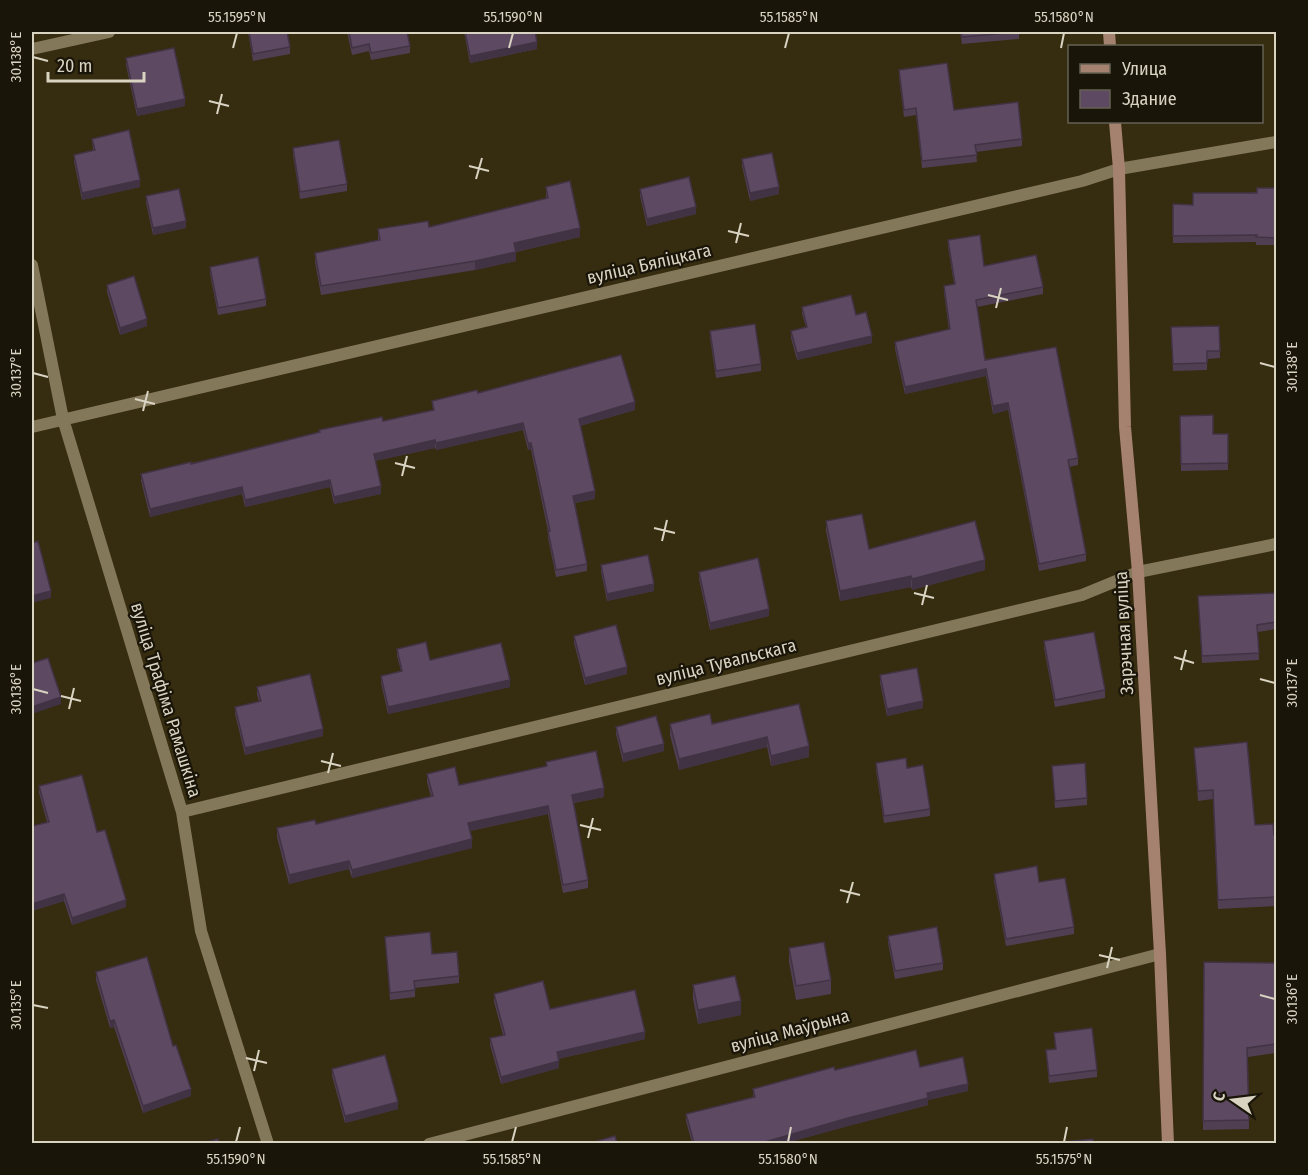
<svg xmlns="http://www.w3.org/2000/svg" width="1308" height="1175" viewBox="0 0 1308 1175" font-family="'Fira Sans Condensed',sans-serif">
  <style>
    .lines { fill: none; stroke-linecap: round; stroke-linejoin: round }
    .street { stroke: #84785a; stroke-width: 12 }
    .secondary { stroke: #a58270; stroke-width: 12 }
    .wall { fill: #503f53 }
    .shaded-wall { fill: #413344 }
    .building { fill: #5d4961; stroke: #413344; stroke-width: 1.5 }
    .ticks { fill: none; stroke: #d9d3c2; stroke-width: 2 }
    .labels { text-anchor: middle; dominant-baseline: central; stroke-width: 4.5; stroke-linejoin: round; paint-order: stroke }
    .street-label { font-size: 18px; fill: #d9d3c2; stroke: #1a1509 }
    .neatline { fill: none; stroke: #d9d3c2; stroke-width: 2 }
    .ticks-label { font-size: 15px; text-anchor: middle; fill: #d9d3c2 }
  </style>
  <rect width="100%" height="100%" fill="#362c10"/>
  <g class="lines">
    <!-- street -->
    <path class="street" d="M32 49 109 32
      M32 265 63 419 182 812 201 931 268 1144
      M32 427 1082 181 1119 169 1276 142
      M182 812 1082 595 1138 572 1276 544
      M429 1144 1160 954"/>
    <!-- secondary -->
    <path class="secondary" d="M1109 32 1110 46
      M1115 122 1119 169 1125 427 1138 572 1160 954 1168 1144"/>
  </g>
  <!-- wall -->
  <path class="wall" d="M248 32H287L290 47V54L253 61Z
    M347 32H407L410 46V53L371 60 369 51 352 55Z
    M464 32H535L537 49 470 63Z
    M960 32H1019V39L962 44Z
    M126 58 185 106 137 116 126 65Z
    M899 70 954 110 1022 139V146L976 152 977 162 922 168 916 115 904 117 899 77Z
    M92 139 140 187 82 200 74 162V155L93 150Z
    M293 148 347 184V191L300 199 293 155Z
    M742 159 779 194 750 201 742 166Z
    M546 187 580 237 516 252V261L475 270 321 295 315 262V253L378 240V229L429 227 546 198Z
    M1276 188V245H1256V242L1173 243V204L1193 205Z
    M640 189 696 214 647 226 640 196Z
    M146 196 186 228 153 235 146 203Z
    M948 240 984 266 1043 287V294L977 307 985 360 1078 458V465L1069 467 1086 554V561L1039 571 1008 410 993 414 986 376 905 394 895 349V342L949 330 944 293V286L954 284 948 247Z
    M210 267 266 299V306L218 315 210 274Z
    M107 285 147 326 120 335 107 292Z
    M802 307 856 315 872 343 797 360 791 338V331L806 327 802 314Z
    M1219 326 1220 358 1207 359V370L1173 371 1171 327Z
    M710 331 761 364V371L716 378 710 338Z
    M478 393 635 410 580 426 595 499 575 503 587 564V571L556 577 548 538V531L531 450H528L523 430 436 450 435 448 375 461 381 494 334 504 330 487 245 507 242 494 150 517 141 481V474L383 421 433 411 432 401Z
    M1180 416 1213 434H1228V470L1181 471Z
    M826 521 869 549 985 570 912 590 911 587 840 601 826 531Z
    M601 565 654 591 607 601 601 572Z
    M699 572 769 616 710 630 699 579Z
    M1276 593V629L1258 632 1259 660 1202 663 1198 596Z
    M574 636 627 674 585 685 574 643Z
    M1044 641 1105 690V698L1055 707 1044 648Z
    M397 649 430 660 510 687 388 714 381 683V676L401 671 397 656Z
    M880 675 923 708 887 716 880 683Z
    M257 687 323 736 245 755 235 714V707L259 701 257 695Z
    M670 724H712L809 746V757L771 766 767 747 679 770 670 735Z
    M616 727 664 751 623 762 616 734Z
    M1194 748 1255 825 1274 835H1276V876H1275L1276 906 1218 909 1213 799 1198 801Z
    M546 762 604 797 574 803 588 880V888L563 893 548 814 470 831 472 848 352 878 349 869 289 884 277 837V828L316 824 431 797 427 782V774L459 785 546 766Z
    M876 763 907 768 930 809V816L884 823 876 770Z
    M1052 766 1087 798V805L1055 808Z
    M39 786 97 832 126 907 72 925 64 901 32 911V826L47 822 39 793Z
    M994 874 1039 882 1074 927V934L1006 946 994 881Z
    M888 936 943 963V970L895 979 888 943Z
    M385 937 432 954 459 976V983L415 988V997L390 1000Z
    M789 948 831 980V994L796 1000 789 962Z
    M1204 962 1276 963V1053L1248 1057 1249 1129 1203 1130Z
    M96 972 173 1046 191 1096 143 1113 114 1027 110 1028 96 980Z
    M693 985 741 1015 698 1024 693 999Z
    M494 994 550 1009 645 1039 558 1059 559 1068 501 1084 490 1045V1038L503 1035 494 1002Z
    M1054 1033 1097 1070V1077L1049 1083 1046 1050 1055 1049Z
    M920 1067 968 1091 928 1100V1105L848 1126 786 1143H692L686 1121V1114L753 1097V1089L835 1070Z
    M332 1069 398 1109 345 1123 332 1076Z"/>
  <!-- shaded-wall -->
  <path class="shaded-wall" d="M537 42V49L470 63V56Z
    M185 99V106L137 116V109Z
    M140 180V187L82 200V193Z
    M779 187V194L750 201V193Z
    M696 207V214L647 226V219Z
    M186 221V228L153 235V228Z
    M580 228V237L514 252V243Z
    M516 252V261L475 270V261Z
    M147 319V326L120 335V328Z
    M872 336V343L797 360V353Z
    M986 369V376L905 394V387Z
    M635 402V410L579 426V419Z
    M1008 403V410L993 414V406Z
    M523 423V430L436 450V443Z
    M435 440V448L374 461V454Z
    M528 443H531V450H528Z
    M330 480V487L245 507V500Z
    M381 486V494L334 504V497Z
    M242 487V494L150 517V509Z
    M595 491V499L573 503V496Z
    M985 560V570L912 590V579Z
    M911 576V587L840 601V591Z
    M654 584V591L607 601V594Z
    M51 591V598L32 603V596Z
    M769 609V616L710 630V623Z
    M627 667V674L585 685V678Z
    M510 680V687L388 714V707Z
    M61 697V704L32 714V707Z
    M923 701V708L887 716V709Z
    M323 729V736L245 755V748Z
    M767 737V747L679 770V759Z
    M664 744V751L623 762V754Z
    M809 746V757L771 766V756Z
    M604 788V797L572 803V795Z
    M548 806V814L468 831V823Z
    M472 839V848L352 878V870Z
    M349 861V869L289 884V875Z
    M64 894V901L32 911V904Z
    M126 900V907L72 925V918Z
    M741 1001V1015L698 1024V1010Z
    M114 1020V1027L110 1028V1021Z
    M645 1032V1039L557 1059V1052Z
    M559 1061V1068L501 1084V1077Z
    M968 1084V1091L928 1100V1105L848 1126 786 1143H761L927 1093Z
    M191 1089V1096L143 1113V1106Z
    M398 1102V1109L345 1123V1116Z"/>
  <!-- building -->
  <path class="building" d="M249 32H287L290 47 253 54Z
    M349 32H407L410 46 371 53 369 44 352 48Z
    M465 32H535L537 42 470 56Z
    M961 32H1019L962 37Z
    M174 48 185 99 137 109 126 58Z
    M947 63 954 110 1018 102 1022 139 975 145 977 155 922 161 916 108 904 110 899 70Z
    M129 130 140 180 82 193 74 155 95 150 92 139Z
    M339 140 347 184 300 192 293 148Z
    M772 153 779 187 750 193 742 159Z
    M689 177 696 207 647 219 640 189Z
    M570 181 580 228 514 243 516 252 475 261 321 286 315 253 380 240 378 229 428 221 429 227 548 198 546 187Z
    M1257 188H1276V238L1256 237 1257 235 1173 236V204L1193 205V193H1257Z
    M179 189 186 221 153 228 146 196Z
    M980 235 984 266 1036 255 1043 287 976 300 985 360 1056 347 1078 458 1068 460 1086 554 1039 564 1008 403 993 406 986 369 905 387 895 342 950 329 944 286 955 284 948 240Z
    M258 257 266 299 218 308 210 267Z
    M134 276 147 319 120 328 107 285Z
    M851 295 856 315 866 312 872 336 797 353 791 331 807 327 802 307Z
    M755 324 761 364 716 371 710 331Z
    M1219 326 1220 351H1207V363L1173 364 1171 327Z
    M621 355 635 402 579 419 595 491 573 496 587 564 556 570 548 531H550L531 443H528L523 423 436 443 435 440 374 454 381 486 334 497 330 480 245 500 242 487 150 509 141 474 191 462V464L320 432 319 430 382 417 383 421 434 410 432 401 477 390 478 393Z
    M1213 415V434H1228V463L1181 464 1180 416Z
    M862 514 869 549 975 521 985 560 912 579 911 576 840 591 826 521Z
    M38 541 51 591 32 596V543Z
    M648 555 654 584 607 594 601 565Z
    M758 558 769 609 710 623 699 572Z
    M1276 593V622L1257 625 1259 653 1202 656 1198 596Z
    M616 625 627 667 585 678 574 636Z
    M1094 632 1105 690 1055 700 1044 641Z
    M426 642 430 660 501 643 510 680 388 707 381 676 402 671 397 649Z
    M48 658 61 697 32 707V663Z
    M917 668 923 701 887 709 880 675Z
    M310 674 323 729 245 748 235 707 261 701 257 687Z
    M799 704 809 746 771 756 767 737 679 759 670 724 710 714 712 724Z
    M656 716 664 744 623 754 616 727Z
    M1247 742 1255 825 1273 824 1274 835H1276V867H1275L1276 897 1218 900 1213 790 1198 791 1194 748Z
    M596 751 604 788 572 795 588 880 563 885 548 806 468 823 472 839 352 870 349 861 289 875 277 828 315 820 316 824 433 796 427 774 455 767 459 785 547 766 546 762Z
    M906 758 907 768 923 765 930 809 884 816 876 763Z
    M1085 763 1087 798 1055 801 1052 766Z
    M82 775 97 832 105 830 126 900 72 918 64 894 32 904V826L49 822 39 786Z
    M1037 866 1039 882 1065 878 1074 927 1006 939 994 874Z
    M937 927 943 963 895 971 888 936Z
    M430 932 432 954 457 952 459 976 414 981 415 990 390 993 385 937Z
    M824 942 831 980 796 986 789 948Z
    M147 957 173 1046 176 1045 191 1089 143 1106 114 1020 110 1021 96 972Z
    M1204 962 1276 963V1044L1247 1048 1249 1120 1203 1121Z
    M735 976 741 1001 698 1010 693 985Z
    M543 981 550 1009 635 990 645 1032 557 1052 559 1061 501 1077 490 1038 505 1035 494 994Z
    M1092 1028 1097 1070 1049 1076 1046 1050 1056 1049 1054 1033Z
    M916 1050 920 1067 963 1057 968 1084 927 1093 928 1098 848 1118 761 1143H694L686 1114 755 1097 753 1089 834 1067 835 1070Z
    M385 1055 398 1102 345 1116 332 1069Z
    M615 1136 617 1143H590Z
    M218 1139 219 1143H204Z
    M1093 1139V1143H1051Z"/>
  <!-- ticks -->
  <path class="ticks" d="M233 48 237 33M509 48 513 33M785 48 789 33M1061 48 1064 33M33 57 48 61M209 101 229 106M217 114 222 94M469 166 489 171M476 179 482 158M728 231 749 236M736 243 741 223M988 295 1008 300M996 308 1001 288M1260 363 1275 367M33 373 48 377M135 399 155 404M143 411 148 391M395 463 415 468M402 476 407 456M654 528 675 533M662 541 667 520M914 593 934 598M922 605 927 585M1174 657 1194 663M1181 670 1186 650M1260 679 1275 683M33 689 48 693M61 696 81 701M69 709 74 688M321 761 341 766M328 773 333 753M580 825 601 830M588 838 593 818M840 890 860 895M847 903 853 882M1099 955 1120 960M1107 968 1112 947M1260 995 1275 999M33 1005 48 1008M246 1058 267 1063M254 1071 259 1050M236 1142 240 1127M512 1142 516 1127M788 1142 791 1127M1064 1142 1067 1127"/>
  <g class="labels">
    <!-- street labels -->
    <g class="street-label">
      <text transform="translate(649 264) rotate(-13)">вуліца Бяліцкага</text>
      <text transform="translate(1124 633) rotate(-93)">Зарэчная вуліца</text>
      <text transform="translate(726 662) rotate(-14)">вуліца Тувальскага</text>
      <text transform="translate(166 700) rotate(73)">вуліца Трафіма Рамашкіна</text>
      <text transform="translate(790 1031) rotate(-15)">вуліца Маўрына</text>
    </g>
  </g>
  <!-- border -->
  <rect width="1308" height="1175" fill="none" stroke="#1a1509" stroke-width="66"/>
  <!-- legend -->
  <rect x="1068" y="45" width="195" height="78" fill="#1a1509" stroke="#666153" stroke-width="1.5"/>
  <rect x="1080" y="64" width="30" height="9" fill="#a58270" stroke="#666153" stroke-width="1.5"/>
  <text x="1122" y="75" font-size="18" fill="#d9d3c2">Улица</text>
  <rect x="1080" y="90" width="30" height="18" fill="#5d4961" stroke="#666153" stroke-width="1.5"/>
  <text x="1122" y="105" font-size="18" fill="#d9d3c2">Здание</text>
  <!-- north arrow -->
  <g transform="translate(1233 1100) rotate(284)" stroke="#1a1509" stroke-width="4.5" paint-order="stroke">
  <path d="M0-4.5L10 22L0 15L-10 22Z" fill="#d9d3c2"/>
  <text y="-9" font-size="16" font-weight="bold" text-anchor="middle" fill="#d9d3c2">С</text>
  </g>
  <!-- scale -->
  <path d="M48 72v9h96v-9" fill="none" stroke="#d9d3c2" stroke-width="3"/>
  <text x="57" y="72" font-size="18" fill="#d9d3c2" stroke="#1a1509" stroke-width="4.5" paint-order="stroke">20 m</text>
  <rect x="33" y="33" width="1242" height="1109" class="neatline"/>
  <g class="ticks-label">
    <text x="237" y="22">55.1595°N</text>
    <text x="513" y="22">55.1590°N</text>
    <text x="789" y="22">55.1585°N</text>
    <text x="1064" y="22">55.1580°N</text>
    <text transform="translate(16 57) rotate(-90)" y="5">30.138°E</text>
    <text transform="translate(1292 367) rotate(-90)" y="5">30.138°E</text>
    <text transform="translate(16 373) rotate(-90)" y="5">30.137°E</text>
    <text transform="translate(1292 683) rotate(-90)" y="5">30.137°E</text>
    <text transform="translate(16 689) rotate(-90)" y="5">30.136°E</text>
    <text transform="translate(1292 999) rotate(-90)" y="5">30.136°E</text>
    <text transform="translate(16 1005) rotate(-90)" y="5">30.135°E</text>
    <text x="236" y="1164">55.1590°N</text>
    <text x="512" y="1164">55.1585°N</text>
    <text x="788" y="1164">55.1580°N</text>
    <text x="1064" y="1164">55.1575°N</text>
  </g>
</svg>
